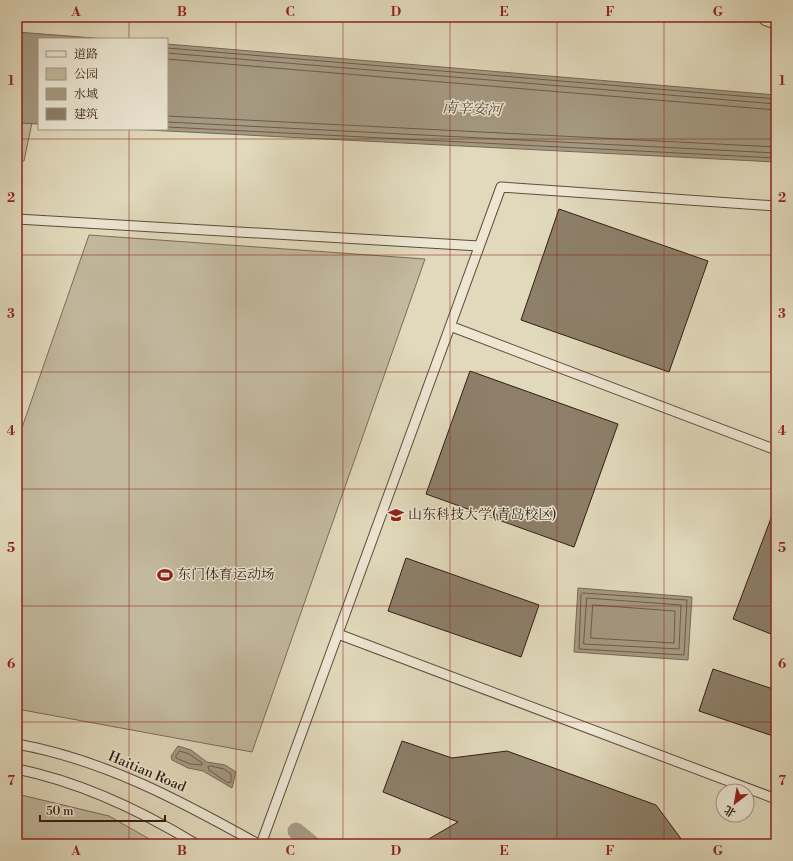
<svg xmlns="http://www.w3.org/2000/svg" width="793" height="861" viewBox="0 0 793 861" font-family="'Libre Bodoni','Noto Serif SC',serif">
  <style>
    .green { fill: #c3b99f; stroke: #7a6c58 }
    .water { fill: #a59982; stroke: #776855 }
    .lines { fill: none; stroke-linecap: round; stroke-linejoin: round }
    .shore { stroke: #6b5c4a; stroke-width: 1 }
    .canal { stroke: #a59982; stroke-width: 17 }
    .building { fill: #8d7f6a; stroke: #311e11 }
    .service-casing { stroke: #5d4d3c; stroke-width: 11 }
    .minor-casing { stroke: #5d4d3c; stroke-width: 19 }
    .service { stroke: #ece6d3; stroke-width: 9 }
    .minor { stroke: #ece6d3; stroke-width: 17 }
    .grid { fill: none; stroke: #8f2418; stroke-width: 1; stroke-opacity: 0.55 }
    .labels { text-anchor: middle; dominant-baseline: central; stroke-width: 3; stroke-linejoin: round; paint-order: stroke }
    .poi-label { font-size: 14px; fill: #311e11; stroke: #ece6d3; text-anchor: start }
    .street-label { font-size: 14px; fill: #311e11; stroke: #ece6d3 }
    .water-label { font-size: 15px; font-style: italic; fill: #5a4939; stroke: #ece6d3 }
    .neatline { fill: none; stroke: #8f2418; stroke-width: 1.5 }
    .grid-label { font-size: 13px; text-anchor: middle; font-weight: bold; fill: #8f2418 }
  </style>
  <rect width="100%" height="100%" fill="#e1d9bc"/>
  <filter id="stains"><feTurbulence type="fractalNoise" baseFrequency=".005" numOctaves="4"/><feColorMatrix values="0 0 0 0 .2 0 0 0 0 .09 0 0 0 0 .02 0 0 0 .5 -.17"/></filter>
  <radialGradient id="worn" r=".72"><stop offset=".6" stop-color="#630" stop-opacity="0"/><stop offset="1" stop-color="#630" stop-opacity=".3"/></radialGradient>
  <!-- green -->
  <path class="green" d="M17 32 39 39V89L24 161H17Z
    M89 235 425 259 252 752 17 709V442Z
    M17 794 109 816 158 844H17Z"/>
  <!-- water -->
  <path class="water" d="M17 32 106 39H39V124L17 123Z
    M167 44 776 95V162L128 129H167Z
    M578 588 692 597 688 660 574 652Z
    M178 746 191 750 207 762 225 765 236 772 232 788 203 771 188 768 172 760 171 756Z"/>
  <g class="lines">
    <!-- shore -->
    <path class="shore" d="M167 48 776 99
      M167 53 776 104
      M167 59 776 110
      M167 116 776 147
      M167 122 776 153
      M167 127 776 158
      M583 593 687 600 684 655 579 649 581 595Z
      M587 598 681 605 679 649 584 644Z
      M593 605 675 611 674 643 591 638Z
      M180 751 189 754 202 763V765L190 764 176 758V756Z
      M211 766 224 769 231 774V782L228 783 209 770 208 767Z"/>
    <!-- canal -->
    <path class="canal" d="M296 831 312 844"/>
  </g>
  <!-- building -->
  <path class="building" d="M559 209 708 261 669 372 521 320Z
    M470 371 618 424 574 547 426 494Z
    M776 505V636L733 619Z
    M406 558 539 605 521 657 388 611Z
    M713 669 776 690V737L699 711Z
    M402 741 452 758 507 751 656 805 685 844H420L458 822 383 792Z"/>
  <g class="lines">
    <defs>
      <path id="service" d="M17 219 479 246
        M450 326 776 450
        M338 634 776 799
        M17 744C105 760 181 801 258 844
        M17 769C81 782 140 810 196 844
        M261 844 501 187 776 206"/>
      <path id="minor" d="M767 17 776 20"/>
    </defs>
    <!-- service casing -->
    <use href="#service" class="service-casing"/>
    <!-- minor casing -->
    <use href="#minor" class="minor-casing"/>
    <!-- service -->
    <use href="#service" class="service"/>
    <!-- minor -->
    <use href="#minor" class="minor"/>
  </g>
  <!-- grid -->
  <path class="grid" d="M129 17V39M236 17V844M343 17V844M450 17V844M557 17V844M664 17V844M129 129V844M17 139H776M17 255H776M17 372H776M17 489H776M17 606H776M17 722H776"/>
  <!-- icons -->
  <defs>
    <symbol id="university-bare" viewBox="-9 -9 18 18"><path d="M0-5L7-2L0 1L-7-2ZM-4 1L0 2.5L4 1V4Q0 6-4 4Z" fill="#8f2418" stroke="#ece6d3" stroke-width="2.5" paint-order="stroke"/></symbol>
    <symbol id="stadium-bare" viewBox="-9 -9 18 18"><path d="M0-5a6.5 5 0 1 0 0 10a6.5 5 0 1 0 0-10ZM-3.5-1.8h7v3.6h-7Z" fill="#8f2418" stroke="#ece6d3" stroke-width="2.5" paint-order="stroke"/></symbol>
  </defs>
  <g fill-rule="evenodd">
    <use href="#university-bare" x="385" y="504" width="22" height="22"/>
    <use href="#stadium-bare" x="154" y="564" width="22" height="22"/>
  </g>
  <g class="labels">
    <!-- poi labels -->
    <g class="poi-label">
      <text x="408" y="515">山东科技大学(青岛校区)</text>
      <text x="177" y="575">东门体育运动场</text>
    </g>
    <!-- street labels -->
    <g class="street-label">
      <text transform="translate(147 772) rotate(23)">Haitian Road</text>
    </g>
    <!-- water labels -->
    <g class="water-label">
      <text transform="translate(472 109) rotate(3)">南辛安河</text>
    </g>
  </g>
  <!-- margin -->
  <rect width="793" height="861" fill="none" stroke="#e1d9bc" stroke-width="44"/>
  <!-- legend -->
  <rect x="38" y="38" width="130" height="92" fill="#ece6d3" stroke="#a19685"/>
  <rect x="46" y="51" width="20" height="6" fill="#ece6d3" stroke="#a19685"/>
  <text x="74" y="58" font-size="12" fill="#311e11">道路</text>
  <rect x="46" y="68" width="20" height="12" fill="#c3b99f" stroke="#a19685"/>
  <text x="74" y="78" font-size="12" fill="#311e11">公园</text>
  <rect x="46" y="88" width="20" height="12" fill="#a59982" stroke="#a19685"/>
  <text x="74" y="98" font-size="12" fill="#311e11">水域</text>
  <rect x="46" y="108" width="20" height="12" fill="#8d7f6a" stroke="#a19685"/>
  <text x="74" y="118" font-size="12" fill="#311e11">建筑</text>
  <!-- north arrow -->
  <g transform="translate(735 803) rotate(211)"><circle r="19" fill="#ece6d3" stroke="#a19685"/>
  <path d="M0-3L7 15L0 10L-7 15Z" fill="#8f2418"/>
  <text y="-6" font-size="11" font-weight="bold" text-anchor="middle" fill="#311e11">北</text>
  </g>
  <!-- scale -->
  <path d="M40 815v6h125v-6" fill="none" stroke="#311e11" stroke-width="2"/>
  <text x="46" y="815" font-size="12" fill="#311e11" stroke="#ece6d3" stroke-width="3" paint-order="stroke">50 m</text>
  <rect x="22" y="22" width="749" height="817" class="neatline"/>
  <g class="grid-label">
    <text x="76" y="16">A</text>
    <text x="182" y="16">B</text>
    <text x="290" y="16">C</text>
    <text x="396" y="16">D</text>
    <text x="504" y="16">E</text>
    <text x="610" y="16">F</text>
    <text x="718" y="16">G</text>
    <text x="11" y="85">1</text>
    <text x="782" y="85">1</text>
    <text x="11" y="202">2</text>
    <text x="782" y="202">2</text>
    <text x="11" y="318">3</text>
    <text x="782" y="318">3</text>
    <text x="11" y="435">4</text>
    <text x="782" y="435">4</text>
    <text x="11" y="552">5</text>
    <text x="782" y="552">5</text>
    <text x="11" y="668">6</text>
    <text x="782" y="668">6</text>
    <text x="11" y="785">7</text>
    <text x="782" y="785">7</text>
    <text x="76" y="855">A</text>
    <text x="182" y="855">B</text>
    <text x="290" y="855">C</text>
    <text x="396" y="855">D</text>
    <text x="504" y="855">E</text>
    <text x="610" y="855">F</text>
    <text x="718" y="855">G</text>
  </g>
  <rect width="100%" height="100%" filter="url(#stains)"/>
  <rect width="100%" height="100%" fill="url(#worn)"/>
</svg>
